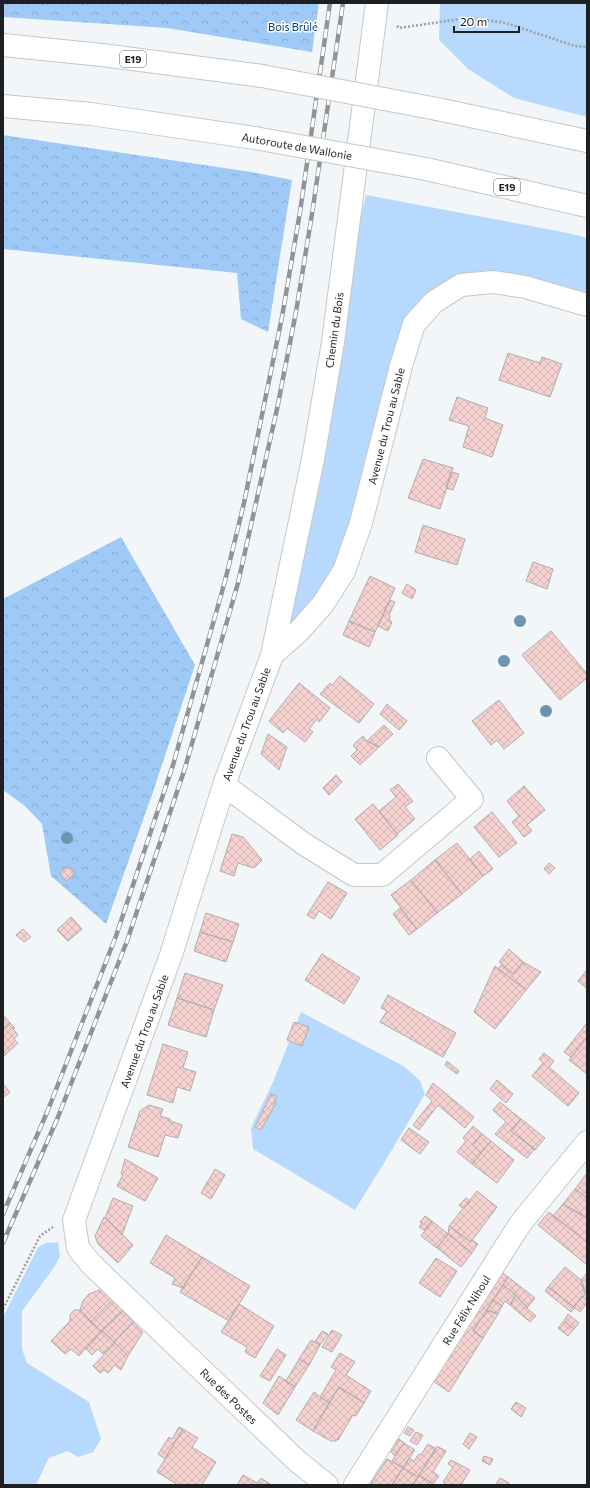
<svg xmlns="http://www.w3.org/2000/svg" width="590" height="1488" viewBox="0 0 590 1488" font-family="Commissioner,sans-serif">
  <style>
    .grass { fill: #b7d9fd }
    .forest { fill: url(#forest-crowns) }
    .building { fill: url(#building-cross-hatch); stroke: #b0acac }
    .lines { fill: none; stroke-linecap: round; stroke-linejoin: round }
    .street-casing { stroke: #c4c7c9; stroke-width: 24 }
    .highway-casing { stroke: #c4c7c9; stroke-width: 24 }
    .path { stroke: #9c9ea0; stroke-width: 2.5; stroke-dasharray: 2 2; stroke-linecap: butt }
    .street { stroke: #fff; stroke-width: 22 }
    .highway { stroke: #fff; stroke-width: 22 }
    .rail-casing { stroke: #919394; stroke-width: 4.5 }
    .rail { stroke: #fff; stroke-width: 3; stroke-dasharray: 9; stroke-linecap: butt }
    .highway-bridge-casing { stroke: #c4c7c9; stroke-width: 24; stroke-linecap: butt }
    .highway-bridge { stroke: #fff; stroke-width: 22 }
    .tree { fill: #6e93af }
    .labels { text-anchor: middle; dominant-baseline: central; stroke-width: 3; stroke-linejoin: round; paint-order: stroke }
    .shield { fill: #fff; stroke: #626263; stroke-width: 1 }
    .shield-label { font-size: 10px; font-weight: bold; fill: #1e1f20 }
    .park-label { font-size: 11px; fill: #024274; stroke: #fff }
    .street-label { font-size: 11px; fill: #1e1f20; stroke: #fff }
  </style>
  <defs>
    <pattern id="forest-crowns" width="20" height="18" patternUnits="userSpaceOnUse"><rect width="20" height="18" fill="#9fcaf8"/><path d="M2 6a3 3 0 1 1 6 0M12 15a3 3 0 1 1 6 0" fill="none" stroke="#88add4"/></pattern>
    <pattern id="building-cross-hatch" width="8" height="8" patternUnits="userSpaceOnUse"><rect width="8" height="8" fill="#f5d2cf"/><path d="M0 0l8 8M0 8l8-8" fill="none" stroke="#d2b4b1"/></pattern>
  </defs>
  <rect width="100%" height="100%" fill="#f3f6f8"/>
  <!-- grass -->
  <path class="grass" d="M440 3H587V117L514 98 468 69 439 40Z
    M366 195 568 233 587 238V305L462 285 414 324 344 571 272 655 333 342Z
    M301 1012 405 1067 420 1081 425 1094 390 1153 355 1210 253 1149 251 1128 273 1082Z
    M58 1242 60 1256 55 1266 22 1311V1349L27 1363 89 1402 101 1439 93 1452 79 1457 67 1451 49 1458 36 1485H3V1317L38 1247 46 1243Z"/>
  <!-- forest -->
  <path class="forest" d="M3 3H319L312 52 167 28 3 17Z
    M3 135 251 172 292 180 268 332 241 319 237 273 3 249Z
    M121 537 195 665 153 792 106 924 51 876 42 824 25 806 3 790V599Z"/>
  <!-- building -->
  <path class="building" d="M508 353 540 363 542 357 562 364 550 397 499 380Z
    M457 397 488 408 485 418 503 425 492 457 463 447 469 426 449 420Z
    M423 459 453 468 440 509 408 498Z
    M451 472 459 474 453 490 446 488Z
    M423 525 465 539 457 565 415 552Z
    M533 562 553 569 547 589 526 581Z
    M370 576 395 588 375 632 349 621Z
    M407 584 416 590 412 599 402 593Z
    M390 600 395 602 389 615 390 616 389 620 392 622 388 631 378 626Z
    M349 621 375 632 369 647 343 635Z
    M551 631 587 674V678L560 700 522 655Z
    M340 676 374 704 359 723 320 694 330 683 332 685Z
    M299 683 330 708 319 722 317 719 309 729 313 732 305 742 287 728 283 733 269 721Z
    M499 700 524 733 504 749 497 740 491 745 472 721Z
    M387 704 407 721 399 730 380 714Z
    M384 725 393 734 379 747 367 741Z
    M268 734 287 747 279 770 261 754Z
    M363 736 367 741 379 747 360 765 351 756 357 750 353 745Z
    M336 775 342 782 329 795 323 788Z
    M398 784 413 801 405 807 415 819 397 834 379 811 396 797 390 790Z
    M524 786 545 810 527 825 532 831 524 837 512 822 519 816 507 801Z
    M373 804 398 835 380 850 355 819Z
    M492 812 517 843 499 857 474 827Z
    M232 834 243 837 262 860 254 868 238 863 234 876 220 871Z
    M457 843 483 876 462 894 435 860Z
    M479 851 493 869 483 876 470 859Z
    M435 860 462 894 437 913 411 880Z
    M549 863 555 868 549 874 544 869Z
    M68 866 75 873 66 881 60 873Z
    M411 880 437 913 417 929 391 895Z
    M328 882 347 893 331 919 319 911 314 919 307 915Z
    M400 908 417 929 409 935 393 914Z
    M206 913 239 924 233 942 200 932Z
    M71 917 82 929 68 941 57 930Z
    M23 929 31 937 24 942 16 935Z
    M200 932 233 942 226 962 194 951Z
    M509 949 523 962 513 974 499 962Z
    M322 954 360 978 344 1004 305 980Z
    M523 962 541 972 526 990 498 969 502 964 513 974Z
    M495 966 526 990 495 1029 474 1012Z
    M586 971 587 972V989L578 981Z
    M185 973 223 985 214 1010 177 998Z
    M388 995 456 1033 443 1057 380 1022 387 1011 381 1008Z
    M177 998 214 1010 206 1037 168 1025Z
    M3 1015 10 1023 3 1030Z
    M294 1022 309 1027 302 1046 287 1040Z
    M10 1023 15 1028 13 1029 18 1035 14 1039 18 1043 3 1057V1030Z
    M587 1023V1037L571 1057 564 1052Z
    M587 1037V1074L569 1060Z
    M163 1044 188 1052 183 1068 196 1072 190 1091 177 1087 173 1103 147 1095Z
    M544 1053 554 1061 549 1067 579 1093 568 1106 532 1076 543 1063 539 1059Z
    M447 1061 459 1071 457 1074 445 1065Z
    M497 1080 513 1094 506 1103 490 1089Z
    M433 1083 474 1117 465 1128 438 1105 419 1130 413 1125 432 1101 426 1095Z
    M3 1084 10 1092 3 1098Z
    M271 1094 277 1096 274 1103H276L261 1130 255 1127Z
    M500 1102 521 1119 511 1131 535 1149 527 1158 495 1134 506 1122 493 1110Z
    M149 1105 163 1109 160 1116 170 1119V1121L182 1125 178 1138 165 1135 158 1157 128 1147 140 1111Z
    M521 1119 545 1138 535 1150 511 1131Z
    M473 1126 482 1134 473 1145 481 1153 472 1164 457 1152 466 1141 463 1138Z
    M409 1128 429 1142 420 1154 401 1140Z
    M482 1134 491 1141 481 1153 473 1145Z
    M491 1141 514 1160 497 1183 472 1164Z
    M125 1159 158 1178 145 1201 117 1186 123 1175 121 1174Z
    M215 1169 225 1175 211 1199 201 1193Z
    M587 1173V1198L575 1189Z
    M575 1189 587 1198V1216L586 1217 563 1204Z
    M477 1191 497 1207 471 1242 449 1226Z
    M113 1198 133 1206 122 1235 105 1218Z
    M466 1198 470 1201 463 1208 459 1205Z
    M563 1204 587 1219V1242L553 1216Z
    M549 1212 587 1242V1265L538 1225Z
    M425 1216 432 1221 424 1230 419 1227 422 1223 420 1222Z
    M104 1217 133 1245 118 1263 98 1244 95 1236Z
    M432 1221 448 1234 437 1248 421 1236Z
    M449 1226 471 1242 472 1240 478 1244 472 1253 448 1234Z
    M448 1234 472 1253 461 1267 437 1248Z
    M166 1235 202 1257 183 1288 172 1284 175 1278 150 1263Z
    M202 1257 250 1286 229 1321 180 1292Z
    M436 1258 457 1271 440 1297 419 1283Z
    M565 1267 581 1280 585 1295 584 1297 582 1296 574 1307 548 1287Z
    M503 1273 508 1277 473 1331 483 1338 449 1392 433 1381 494 1286Z
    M587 1273V1296L581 1280Z
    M508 1277 535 1298 527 1308 516 1295 503 1285Z
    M503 1285 516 1295 510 1305 505 1301 502 1306 493 1300Z
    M548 1287 574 1307 575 1308 571 1312 545 1291Z
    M102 1289 113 1300 91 1322 80 1310 83 1301 89 1294Z
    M516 1295 527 1308 536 1316 530 1322 510 1305Z
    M582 1296 587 1300V1303L580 1312 574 1307Z
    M113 1300 123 1311 101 1331 91 1322Z
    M493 1300 502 1306 498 1314 487 1310Z
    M239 1304 274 1326 255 1358 245 1352 247 1347 221 1332Z
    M74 1310H80L101 1331 79 1356 71 1349 65 1354 51 1341 70 1321V1315Z
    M487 1310 498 1314 483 1338 473 1331Z
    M123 1311 133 1322 114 1342 102 1331Z
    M568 1314 579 1323 574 1329 564 1321Z
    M564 1321 574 1329 568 1336 558 1328Z
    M133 1322 143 1332 128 1356 114 1342Z
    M332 1330 342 1335 332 1352 322 1347Z
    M102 1331 115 1343 103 1354 98 1349 92 1355 86 1349Z
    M322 1331 328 1334 320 1345 315 1342Z
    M311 1340 320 1345 309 1365 299 1359Z
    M115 1343 128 1356 121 1370 115 1365 108 1373 104 1370 100 1373 93 1366Z
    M277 1349 286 1355 270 1381 260 1376Z
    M340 1353 355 1362 346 1375 371 1391 364 1403 339 1387 329 1403 320 1397 336 1370 331 1367Z
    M299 1359 309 1365 295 1387 286 1381Z
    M279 1376 295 1387 278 1415 263 1403Z
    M339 1387 364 1403 356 1416 353 1415 338 1440V1438L336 1441H331L313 1431Z
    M314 1392 329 1403 313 1431 296 1420Z
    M516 1402 526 1408 521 1417 511 1409Z
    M179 1427 183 1429 165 1459 158 1454 169 1437 172 1439Z
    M408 1427 414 1430 410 1436 404 1433Z
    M183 1429 198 1438 192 1447 216 1462 202 1485H178L157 1472Z
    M416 1432 423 1435 417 1445 410 1441Z
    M470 1433 477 1437 469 1449 463 1444Z
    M399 1439 404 1443 395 1456 391 1452Z
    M404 1443 415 1450 403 1468 392 1461Z
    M428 1444 436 1449 418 1477 403 1468 409 1458 414 1461 419 1454 421 1455Z
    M437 1446 446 1451 433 1472 439 1476 433 1484 419 1475Z
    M484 1456 493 1459 490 1465 482 1461Z
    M387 1459 403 1468 392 1485H374L371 1483Z
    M451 1460 470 1470 461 1485H447L443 1482 453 1467 448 1464Z
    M403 1468 418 1477 413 1485H392Z
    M243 1475 257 1483 261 1478 270 1484 269 1485H237Z
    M419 1475 433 1484 432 1485H413Z
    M500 1478 509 1483 508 1485H495Z"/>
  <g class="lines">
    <defs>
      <path id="street" d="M272 655 313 459 333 342 377 3
        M224 785 304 844 354 875H382L472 799 438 758
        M327 1485 296 1460 91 1264 78 1248 74 1220 171 955 224 785 272 655 300 630 323 604 344 571 361 523 401 366 414 324 434 302 461 285 494 282 525 287 587 305
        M355 1485 520 1224 587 1142"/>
      <path id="highway" d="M3 45 102 55 262 76
        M3 106 91 114 255 138
        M437 109 587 141
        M426 169 587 206"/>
    </defs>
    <!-- street casing -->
    <use href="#street" class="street-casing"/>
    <!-- highway casing -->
    <use href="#highway" class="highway-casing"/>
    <!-- path -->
    <path class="path" d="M397 26 399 28 468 18 506 23 575 46 587 47
      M3 1309 40 1236 53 1227"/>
    <!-- street -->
    <use href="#street" class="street"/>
    <!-- highway -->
    <use href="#highway" class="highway"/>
    <defs>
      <path id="rail" d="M3 1214 48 1110 116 936 173 765 225 581 244 503 282 317 300 212 330 3
        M3 1243 58 1117 127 941 185 768 238 583 277 409 296 312 312 214 343 3"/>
    </defs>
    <!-- rail casing -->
    <use href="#rail" class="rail-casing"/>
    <!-- rail -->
    <use href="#rail" class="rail"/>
    <defs>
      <path id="highway-bridge" d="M262 76 437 109
        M255 138 426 169"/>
    </defs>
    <!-- highway-bridge casing -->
    <use href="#highway-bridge" class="highway-bridge-casing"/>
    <!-- highway-bridge -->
    <use href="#highway-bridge" class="highway-bridge"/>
  </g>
  <!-- trees -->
  <g class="tree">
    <circle cx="520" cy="621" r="6"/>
    <circle cx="504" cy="661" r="6"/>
    <circle cx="546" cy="711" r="6"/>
    <circle cx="67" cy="838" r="6"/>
  </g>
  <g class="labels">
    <!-- shield labels -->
    <g class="shield">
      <rect x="120" y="51" width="26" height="16" rx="3"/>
      <rect x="494" y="179" width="26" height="16" rx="3"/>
    </g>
    <g class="shield-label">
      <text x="133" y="59">E19</text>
      <text x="507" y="187">E19</text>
    </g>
    <!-- park labels -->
    <g class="park-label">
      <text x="293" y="26">Bois Brûlé</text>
    </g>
    <!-- street labels -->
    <g class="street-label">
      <text transform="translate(297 146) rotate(10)">Autoroute de Wallonie</text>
      <text transform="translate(334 330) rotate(-82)">Chemin du Bois</text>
      <text transform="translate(386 426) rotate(-76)">Avenue du Trou au Sable</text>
      <text transform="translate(246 724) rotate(-70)">Avenue du Trou au Sable</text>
      <text transform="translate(144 1031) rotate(-70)">Avenue du Trou au Sable</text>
      <text transform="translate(466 1310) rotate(-58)">Rue Félix Nihoul</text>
      <text transform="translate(229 1396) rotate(44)">Rue des Postes</text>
    </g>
  </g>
  <!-- border -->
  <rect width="590" height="1488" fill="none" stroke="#1e1f20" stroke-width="8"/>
  <!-- scale -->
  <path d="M454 26v6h65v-6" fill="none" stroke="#1e1f20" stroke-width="2"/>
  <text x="460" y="26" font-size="12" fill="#1e1f20" stroke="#ffffff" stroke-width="3" paint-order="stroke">20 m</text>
</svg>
